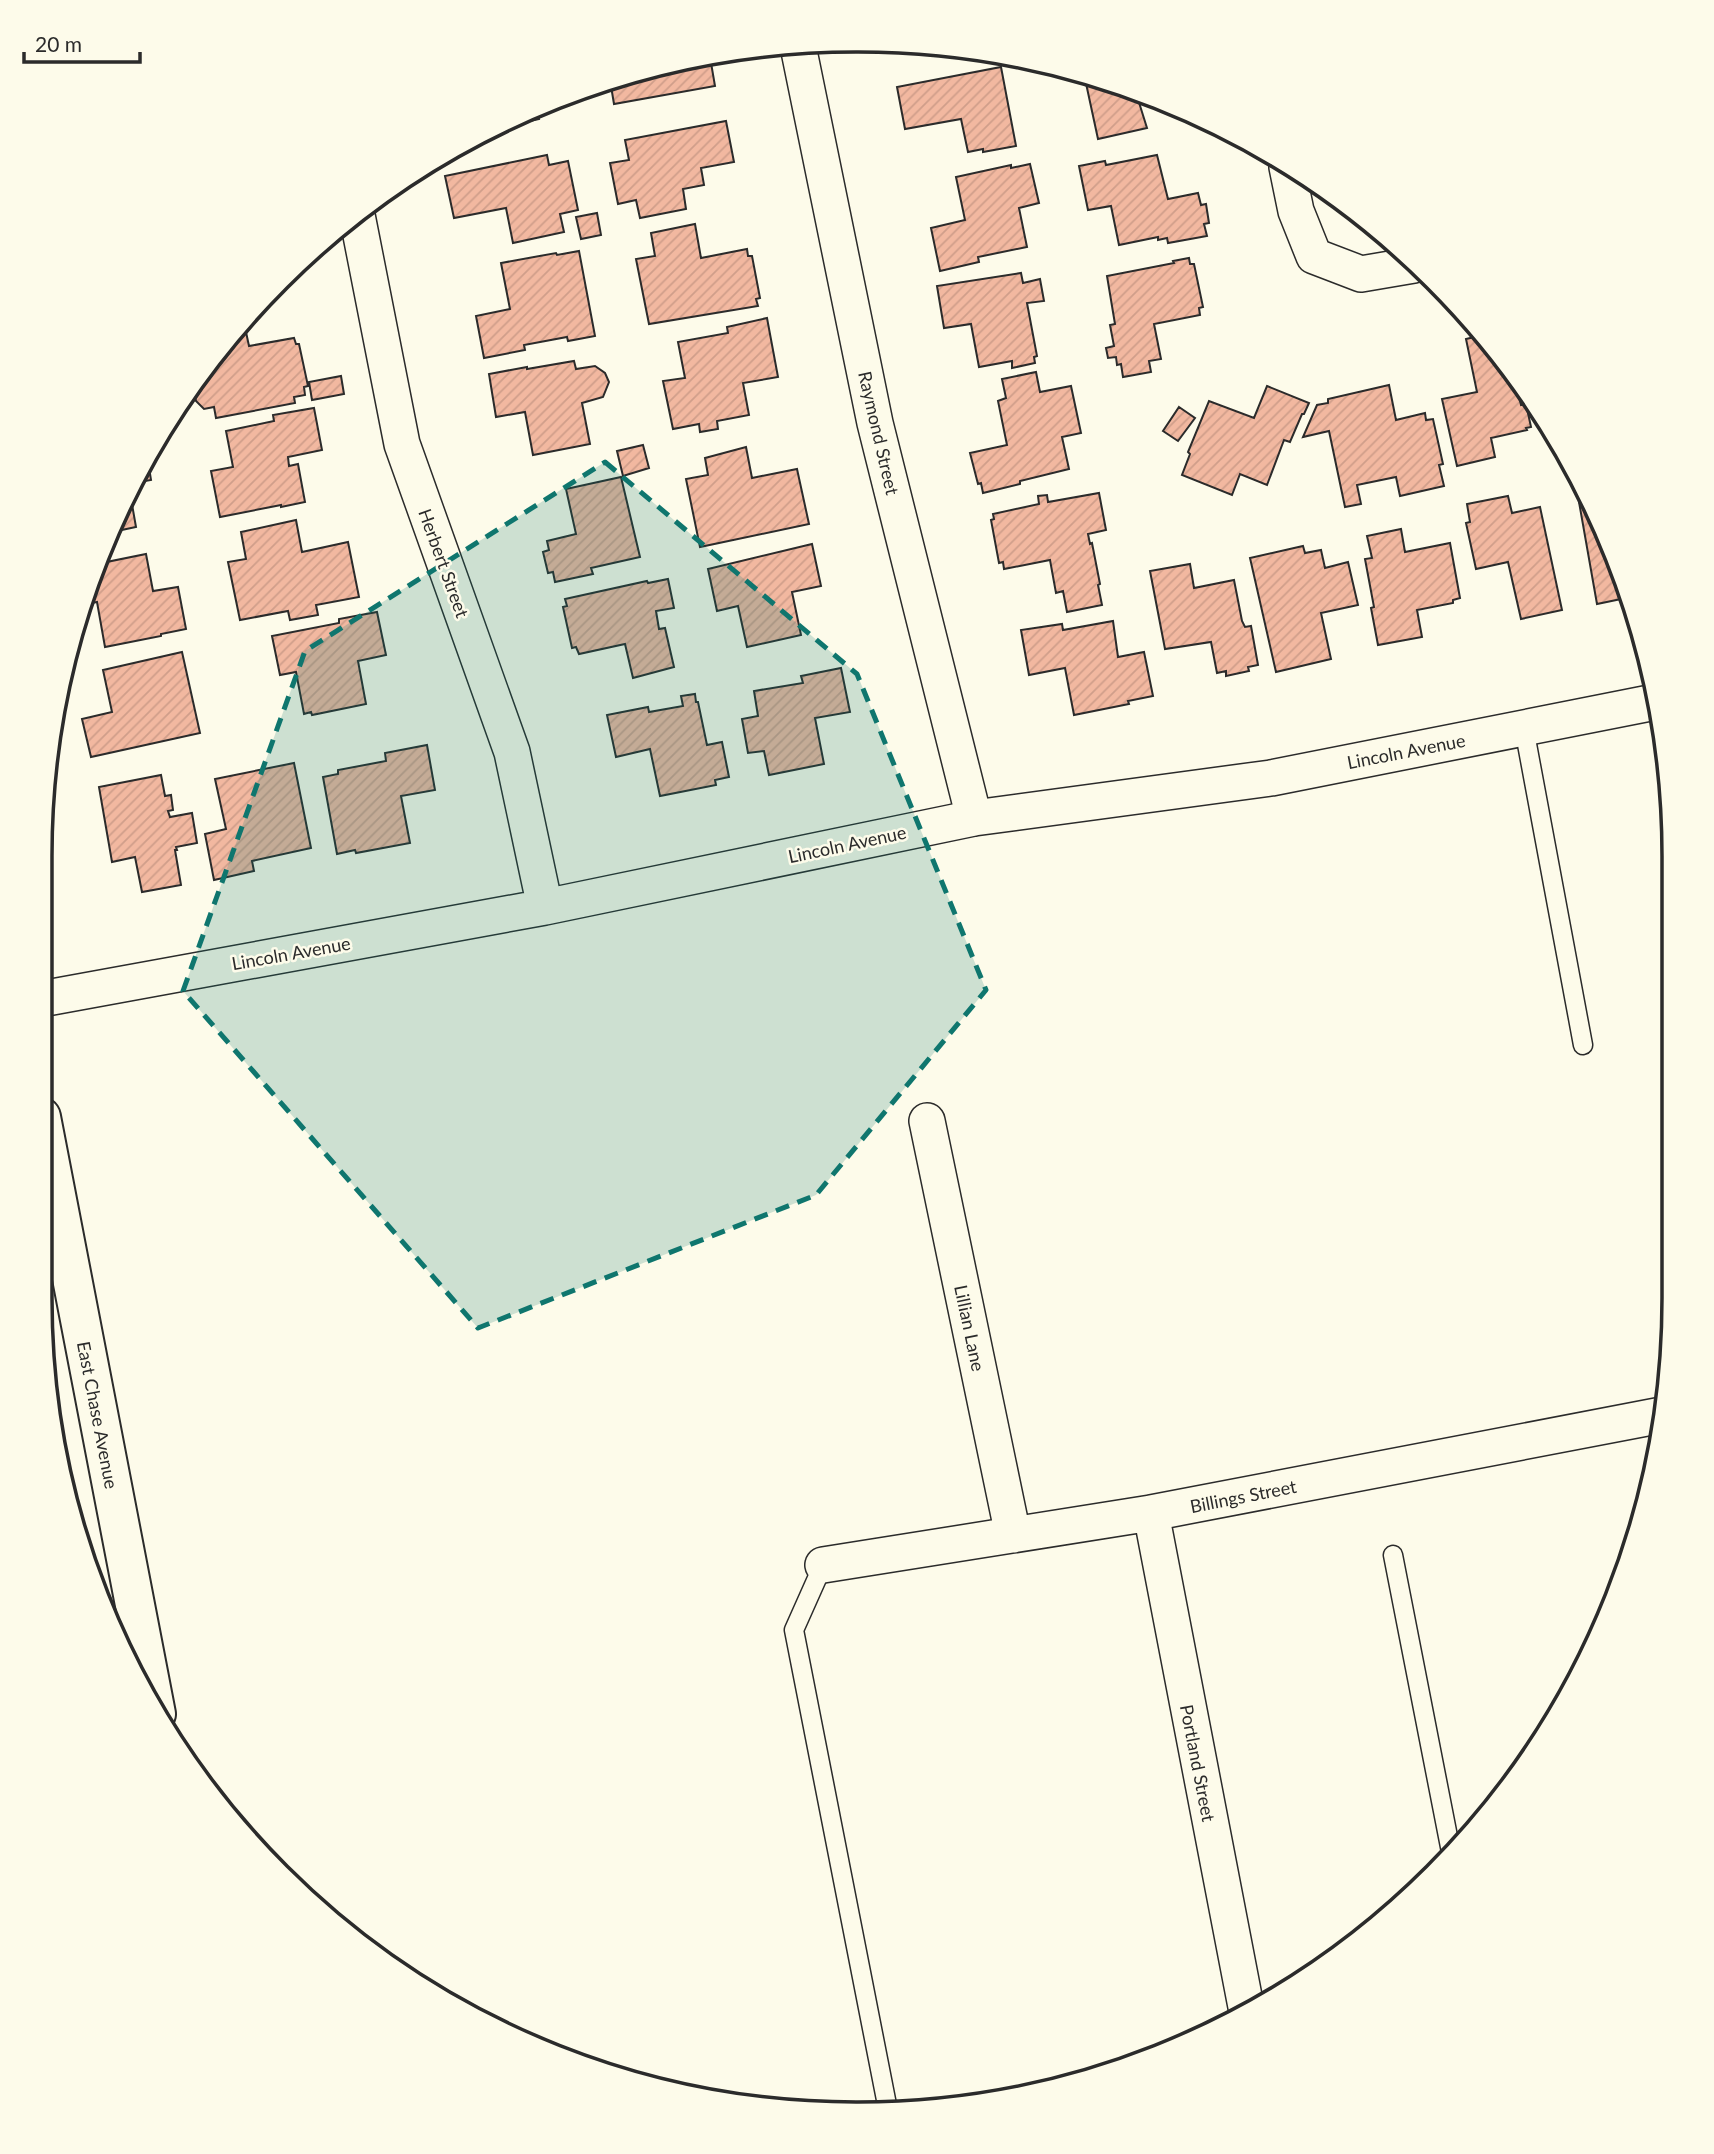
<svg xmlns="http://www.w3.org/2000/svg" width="1714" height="2154" viewBox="0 0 1714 2154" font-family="Lato,sans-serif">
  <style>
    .building { fill: url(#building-hatch); stroke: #2b2b2b; stroke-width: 2 }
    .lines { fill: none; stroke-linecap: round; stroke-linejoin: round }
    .service-casing { stroke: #2b2b2b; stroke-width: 21 }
    .minor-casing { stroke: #2b2b2b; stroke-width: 38 }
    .secondary-casing { stroke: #2b2b2b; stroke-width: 42 }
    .service { stroke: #fdfbea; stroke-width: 18 }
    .minor { stroke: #fdfbea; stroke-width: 35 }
    .secondary { stroke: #fdfbea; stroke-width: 38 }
    .marked { fill: #0f766e; fill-opacity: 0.2; stroke: #0f766e; stroke-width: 5; stroke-dasharray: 14 9; stroke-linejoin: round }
    .labels { text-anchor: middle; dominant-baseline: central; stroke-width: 5; stroke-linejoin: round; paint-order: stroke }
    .street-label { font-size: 18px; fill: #2b2b2b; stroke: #fdfbea }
    .rim { fill: none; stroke: #2b2b2b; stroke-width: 3.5 }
  </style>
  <defs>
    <pattern id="building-hatch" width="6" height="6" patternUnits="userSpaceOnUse" patternTransform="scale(1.75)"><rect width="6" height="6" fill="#f2b8a0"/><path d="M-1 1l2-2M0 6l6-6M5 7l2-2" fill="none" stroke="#d09e8a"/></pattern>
  </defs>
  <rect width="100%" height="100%" fill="#fdfbea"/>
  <!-- building -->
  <path class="building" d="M911 42 927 45 891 52 889 43Z
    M710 57 715 86 614 104 610 80Z
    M1001 67 1016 146 983 152V149L968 152 961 119 905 129 897 87Z
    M1084 74 1141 95 1137 96 1147 128 1098 139Z
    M537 110 539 119 495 129Z
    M726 121 734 162 701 168 704 185 683 189 686 209 640 218 636 200 618 204 610 163 629 160 625 140Z
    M547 155 549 165 568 161 578 210 560 214 564 232 513 243 506 208 454 218 445 176Z
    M1157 155 1168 199 1198 193 1201 205 1206 204 1209 223 1204 224 1207 236 1168 243 1167 238 1158 240V237L1119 245 1111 206 1088 210 1079 166 1105 161 1106 165Z
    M1030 164 1039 203 1019 208 1027 247 978 257 979 262 940 271 931 228 965 220 956 177 1011 165V168Z
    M597 213 601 235 581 239 576 217Z
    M695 224 701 258 747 249 748 256H752L760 298 756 299 758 306 649 324 636 259 655 256 651 233Z
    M579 251 595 336 568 341 567 337 524 345 525 350 484 358 476 316 510 309 501 263 556 253 557 255Z
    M1189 258 1190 264H1194L1203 307 1199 308 1200 315 1154 324 1161 359 1149 361 1151 372 1123 377 1121 364 1117 365 1116 357 1108 358 1106 348 1114 346 1110 325 1115 324 1107 276 1174 263 1173 261Z
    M1021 273 1023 283 1040 279 1044 301 1027 303 1037 356 1034 357 1035 363 1012 368V361L979 367 971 324 944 328 937 286Z
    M243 318 249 346 294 338 296 344H299L308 386 304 387 305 395 294 397 295 403 216 418 214 407 204 409 196 401 193 388Z
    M767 318 778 377 743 383 749 415 717 421 718 429 700 432 699 424 673 429 663 381 685 378 678 342 728 333 727 327Z
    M1483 335 1519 386 1520 391 1518 392 1521 405 1526 404 1531 427 1526 428 1527 430 1491 438 1495 457 1457 466 1442 399 1477 392 1466 339Z
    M574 361 576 369 595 366 605 373 609 382 603 397 582 403 590 444 533 455 525 412 496 417 489 374 527 367V369Z
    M1036 372 1040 392 1071 386 1081 433 1062 437 1069 469 1020 481V484L983 493 981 483 978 484 970 453 1007 445 998 401 1006 398 1002 379Z
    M341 376 344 394 312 400 309 382Z
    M1389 385 1396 420 1425 413 1426 420 1433 419 1443 464 1439 465 1444 486 1400 496 1396 477 1357 485 1361 504 1345 507 1329 431 1303 437 1317 405 1328 403V399Z
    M1267 386 1309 403 1304 414H1302L1290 442 1284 440 1267 485 1240 474 1232 495 1182 475 1190 454 1188 452 1209 401 1254 418Z
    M1179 407 1195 418 1178 441 1163 431Z
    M314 408 322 450 288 457 289 466 298 464 305 502 281 507V505L220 517 211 471 233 467 226 431 274 421 273 415Z
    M643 445 649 468 623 476 617 451Z
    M746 447 752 478 797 469 809 524 700 547 686 479 708 475 705 458Z
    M147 455 151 480 134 483Z
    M621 477 640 557 591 568 593 574 555 582 553 572 548 573 543 552 549 550 547 541 576 534 566 489Z
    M130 493 136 527 112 532Z
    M1099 493 1106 530 1088 534 1090 544 1092 543 1100 584 1098 585 1102 605 1067 612 1063 591 1056 593 1050 560 1004 569 1003 562 999 563 991 520 994 519 993 514 1039 504 1038 496 1047 495 1048 502Z
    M1508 496 1512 513 1540 507 1562 610 1521 619 1508 562 1476 569 1466 523 1470 522 1467 504Z
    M1586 501 1626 598 1597 604 1579 502Z
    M296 520 302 552 348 542 359 597 316 605 318 615 290 620 288 611 240 620 228 562 246 559 241 532Z
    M1401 529 1405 552 1450 543 1460 598 1453 600V603L1417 610 1422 637 1378 645 1371 608 1374 607 1365 559 1372 558 1367 536Z
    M812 544 821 586 792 592 801 635 747 647 738 606 717 611 708 569Z
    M1303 546 1305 553 1321 550 1325 568 1348 562 1358 605 1321 613 1331 659 1276 672 1250 558Z
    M146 554 153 591 178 587 186 629 161 634V636L105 647 97 602 82 605 84 594 97 564Z
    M1190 564 1194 588 1234 580 1242 621 1245 627 1251 626 1258 665 1248 667 1249 671 1226 676V671L1217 673 1211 642 1165 649 1150 571Z
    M668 579 674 608 656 611 659 629 665 628 674 667 633 678 625 644 579 654 576 647 572 648 563 607 567 606 565 599 647 581 648 583Z
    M377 612 386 655 358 661 366 704 312 715 311 712 304 714 296 672 280 675 272 636 339 623V619Z
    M1113 621 1118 657 1144 652 1153 696 1128 701 1129 704 1074 715 1065 668 1029 675 1021 630 1062 624 1063 630Z
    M182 652 200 733 91 757 82 719 112 712 103 670Z
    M841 668 850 712 815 718 824 764 769 775 764 751 748 753 742 719 758 716 754 691 803 683 801 676Z
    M695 694 696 702H698L707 745 722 742 729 777 715 780 716 785 660 796 650 749 616 757 607 715 648 707 649 712 683 706 681 696Z
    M427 745 435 790 401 796 410 843 356 853 355 850 337 854 323 777 338 774V770L386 761 385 753Z
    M294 763 311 848 252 861 254 871 214 880 205 834 226 829 215 779Z
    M161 775 165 796 171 795 173 810 168 811 170 817 192 813 197 843 176 847 177 850H175L181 885 142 892 135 857 112 862 99 787Z"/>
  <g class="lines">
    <defs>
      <path id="service" d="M1524 728 1583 1045
        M1393 1555 1451 1852
        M823 1565 794 1630 888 2110"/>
      <path id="minor" d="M798 46 875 423 974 818
        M1287 167 1296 211 1314 256 1361 274 1414 265
        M357 215 402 444 512 752 545 907
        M41 999 545 907 974 818 1271 778 1655 702
        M927 1121 1013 1535
        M1151 1513 1247 2012
        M823 1565 1151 1513 1662 1415"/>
      <path id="secondary" d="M41 1117 156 1714"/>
    </defs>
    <!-- service casing -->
    <use href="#service" class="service-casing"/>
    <!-- minor casing -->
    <use href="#minor" class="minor-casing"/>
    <!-- secondary casing -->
    <use href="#secondary" class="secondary-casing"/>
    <!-- service -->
    <use href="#service" class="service"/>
    <!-- minor -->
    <use href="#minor" class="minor"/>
    <!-- secondary -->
    <use href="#secondary" class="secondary"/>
  </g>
  <!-- marked area -->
  <path class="marked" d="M605 462 857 674 986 990 816 1195 478 1328 183 991 305 651Z"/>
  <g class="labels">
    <!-- street labels -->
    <g class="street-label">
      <text transform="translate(879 433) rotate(77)">Raymond Street</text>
      <text transform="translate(444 563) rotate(70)">Herbert Street</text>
      <text transform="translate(1406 751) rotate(-11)">Lincoln Avenue</text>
      <text transform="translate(847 844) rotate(-12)">Lincoln Avenue</text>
      <text transform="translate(291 953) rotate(-10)">Lincoln Avenue</text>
      <text transform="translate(970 1328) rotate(78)">Lillian Lane</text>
      <text transform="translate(98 1415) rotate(79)">East Chase Avenue</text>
      <text transform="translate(1243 1496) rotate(-11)">Billings Street</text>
      <text transform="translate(1198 1763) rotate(79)">Portland Street</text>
    </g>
  </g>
  <!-- crop -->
  <path d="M0 0H1714V2154H0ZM856 52H858A804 804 0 0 1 1662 856V1298A804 804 0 0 1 858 2102H856A804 804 0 0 1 52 1298V856A804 804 0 0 1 856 52Z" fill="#fdfbea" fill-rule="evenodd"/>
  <path class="rim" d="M856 52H858A804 804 0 0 1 1662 856V1298A804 804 0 0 1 858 2102H856A804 804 0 0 1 52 1298V856A804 804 0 0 1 856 52Z"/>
  <!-- scale -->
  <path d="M24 52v10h116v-10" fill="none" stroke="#2b2b2b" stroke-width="3.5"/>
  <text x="35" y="52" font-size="21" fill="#2b2b2b" stroke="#fdfbea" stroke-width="5" paint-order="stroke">20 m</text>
</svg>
